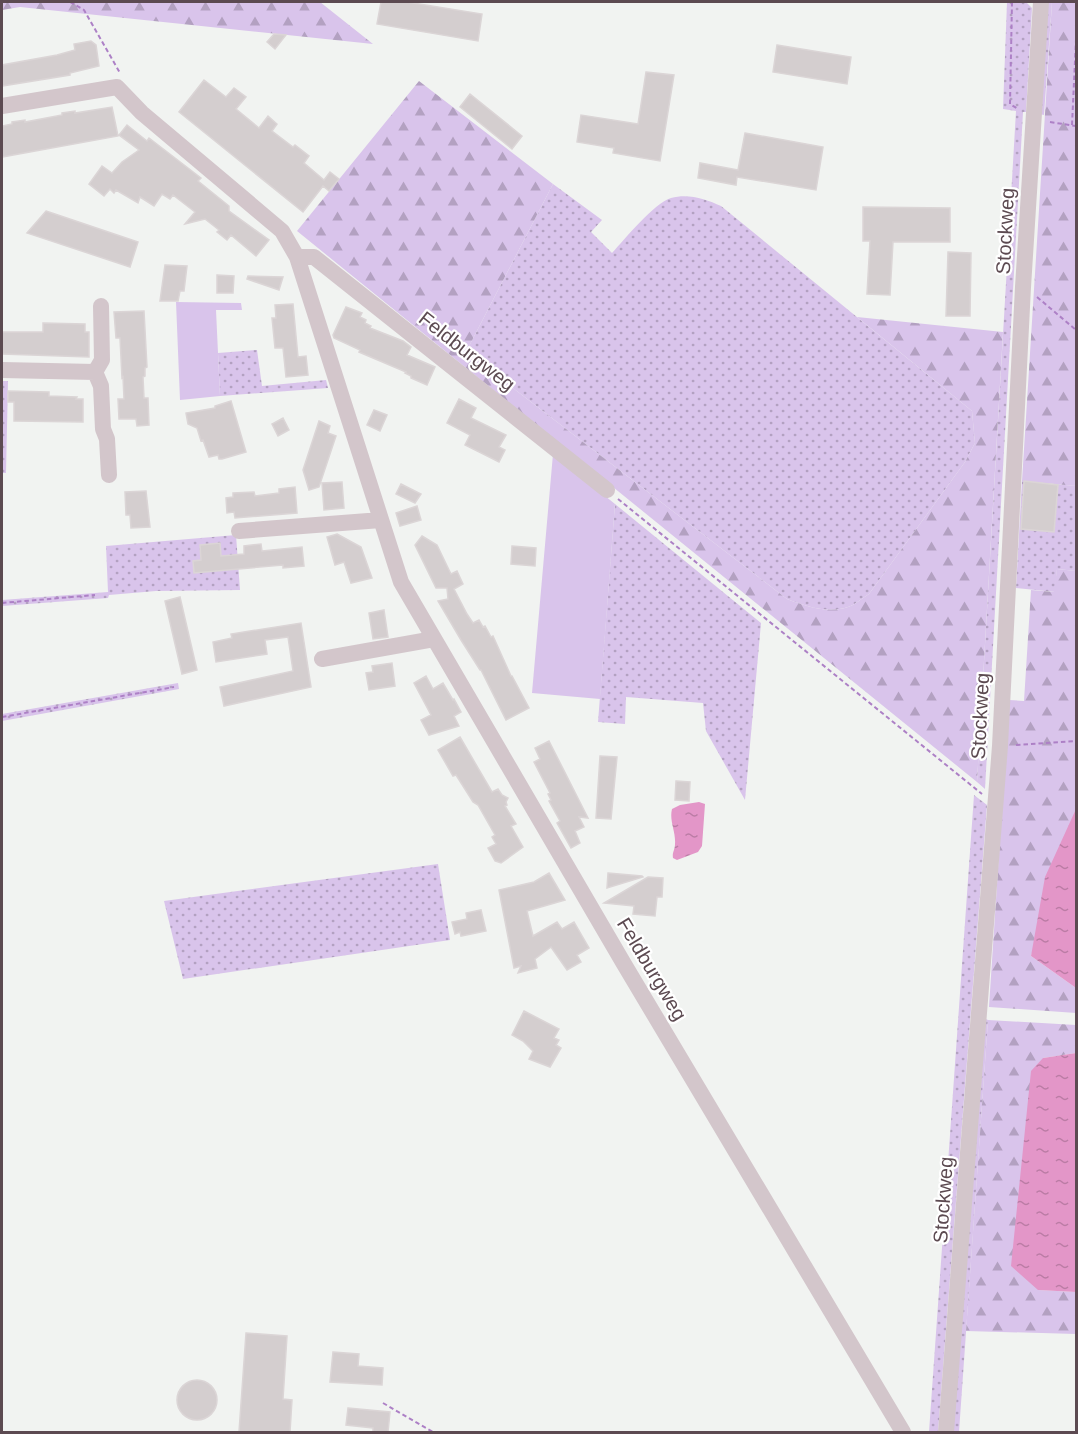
<svg xmlns="http://www.w3.org/2000/svg" width="1078" height="1434" viewBox="0 0 1078 1434" font-family="Helvetica,sans-serif">
  <style>
    .grass { fill: url(#grass-dots) }
    .forest { fill: url(#forest-firs) }
    .garden { fill: #d9c4eb }
    .water { fill: url(#water-ripples) }
    .building { fill: #d4cecf; stroke: #dbd5d6; stroke-width: 1.5 }
    .lines { fill: none; stroke-linecap: round; stroke-linejoin: round }
    .path { stroke: #ad80c6; stroke-width: 2; stroke-dasharray: 4.5 3; stroke-linecap: butt }
    .minor { stroke: #d3c6cb; stroke-width: 16 }
    .labels { text-anchor: middle; dominant-baseline: central; stroke-width: 4.5; stroke-linejoin: round; paint-order: stroke }
    .street-label { font-size: 20px; fill: #5c4a51; stroke: #fff }
  </style>
  <defs>
    <pattern id="grass-dots" width="8" height="8" patternUnits="userSpaceOnUse" patternTransform="scale(1.5)"><rect width="8" height="8" fill="#d9c4eb"/><path d="M2 2h.1M6 6h.1" fill="none" stroke="#b3a1c1" stroke-width="1.8" stroke-linecap="round"/></pattern>
    <pattern id="forest-firs" width="22" height="20" patternUnits="userSpaceOnUse" patternTransform="scale(1.5)"><rect width="22" height="20" fill="#d9c4eb"/><path d="M5 1l3.5 6h-7zM16 11l3.5 6h-7z" fill="#b3a1c1"/></pattern>
    <pattern id="water-ripples" width="26" height="14" patternUnits="userSpaceOnUse" patternTransform="scale(1.5)"><rect width="26" height="14" fill="#e396c8"/><path d="M2 4q2-2 4 0t4 0M15 11q2-2 4 0t4 0" fill="none" stroke="#bb7ca5"/></pattern>
  </defs>
  <rect width="100%" height="100%" fill="#f1f3f1"/>
  <!-- grass -->
  <path class="grass" d="M1007 2H1026L1032 8 1026 112H1023L985 789 977 782 1016 111 1003 109Z
    M1046 2H1052L1044 115 1039 114Z
    M553 184 602 220 591 232 612 253C625 239 654 203 671 198 688 193 706 199 721 206L972 411 975 443 965 462 869 594C862 598 855 605 848 607 828 614 805 606 787 599L466 352Z
    M257 350 262 386 326 380 328 388 220 396 218 353Z
    M2 381H8L6 473H2Z
    M1022 481 1076 486V571L1057 569 1055 592 1016 588Z
    M615 504 761 623 745 800 706 731 703 703 626 697 625 724 598 722Z
    M236 535 240 590 156 591 109 595 108 598 2 606V600L108 592 106 546Z
    M178 683 179 689 2 721V714Z
    M974 795 987 805 938 1432H929Z
    M438 864 450 940 183 979 164 901Z
    M986 1019 988 1020 959 1432H951Z"/>
  <!-- forest -->
  <path class="forest" d="M2 2H320L373 44 20 7 2 10Z
    M1052 2H1076V486L1022 481Z
    M419 81 553 184 466 352 787 599C805 606 828 614 848 607 855 605 862 598 869 594L965 462 975 443 972 411 857 317 1003 332 977 782 297 231Z
    M1057 569 1076 571V809L1031 956 1076 988V1013L989 1007 1009 700 1024 701 1031 590 1054 592Z
    M988 1020 1076 1025V1053L1043 1058 1038 1290 1076 1292V1334L966 1331Z"/>
  <!-- garden -->
  <path class="garden" d="M176 302 241 303 242 310H216L220 396 180 400Z
    M553 454 615 504 600 699 532 693Z"/>
  <!-- water -->
  <path class="water" d="M699 802 705 804 702 846 698 852 677 860 673 858C672 852 675 850 675 844 676 832 669 821 672 809L680 805Z
    M1076 809V988L1031 956 1045 877Z
    M1076 1053V1292L1038 1290 1011 1266 1031 1071 1043 1058Z"/>
  <!-- building -->
  <path class="building" d="M381 2H407L482 14 478 41 377 24Z
    M274 34 286 35 275 49 267 42Z
    M91 41 96 45 99 66 70 73V75L2 86V65L57 55 75 50 74 44Z
    M777 45 851 57 847 84 773 72Z
    M646 72 674 75 660 161 613 153 614 148 577 142 581 115 638 124Z
    M204 80 226 97 234 88 246 97 236 109 259 128 268 116 277 124 272 131 293 147 295 145 309 156 304 163 324 180 330 172 339 179 329 191 323 186 303 212 179 112Z
    M470 94 522 136 512 149 460 107Z
    M112 107 118 136 2 157V126L12 124V122L25 120V122L62 115V113L75 111V113Z
    M127 125 147 141 149 138 201 178 198 181 229 206V211L269 240 256 256 231 235 227 240 217 232 219 230 205 219 185 224 195 212 173 195 170 199 162 194 154 206 140 197 138 203 116 190 114 193 110 189 104 196 89 184 102 166 112 173 122 162 139 150 119 135Z
    M745 133 823 147 816 190 737 177 736 185 698 178 700 163 738 170Z
    M863 207 950 208V242H893L890 295 867 294 870 241H863Z
    M46 211 138 242 130 267 27 233Z
    M948 252 971 253 970 316H946Z
    M165 265 187 266 184 291H180L178 301H160Z
    M217 275 234 276 233 293H217Z
    M248 276 283 277 279 290 247 279Z
    M293 304 298 357 306 356 308 375 286 377 283 348H275L272 318H276L275 305Z
    M346 307 362 313 360 317 366 320 365 323 371 326 370 328 403 341 411 347 407 355 435 367 427 385 411 378V376L405 373 406 372 359 352 360 350 334 338 333 335Z
    M144 311 147 367 145 368V376L143 377 144 398H148L149 425 137 426 136 419H119L118 399H124L123 377 122 378 120 338H116L114 312Z
    M43 323 85 324V332H89V357L2 354V332H43Z
    M8 391 49 392V396L77 397 76 399H83V422L14 421V402H8Z
    M459 399 476 408 471 418 506 435 499 447 505 450 499 462 465 445 470 435 447 423Z
    M231 401 246 452 222 459H219L218 455 209 457 203 440 201 441 197 428 188 424 186 413 215 408V406Z
    M374 410 387 415 380 431 367 425Z
    M283 418 289 430 278 436 272 424Z
    M319 421 330 426 328 433 336 436 319 487 309 490 303 470Z
    M1024 481 1058 485 1054 532 1021 529Z
    M342 482 344 508 324 510 322 483Z
    M401 484 421 494 415 503 396 494Z
    M295 487 297 513 235 518 234 512 227 513 226 498 233 497V493L254 492 255 496 279 493V489Z
    M146 491 150 527 131 528 130 515H126L125 492Z
    M417 506 421 520 400 526 396 513Z
    M337 534 361 547 372 578 351 583 344 562 335 565 327 537Z
    M422 536 437 545 451 574 457 571 463 584 454 589 467 614 473 623 479 620 483 627 485 626 491 637 493 636 511 676H512L529 708 506 720 481 670H480L461 640 438 601 448 599 447 588H436L415 545Z
    M220 543 221 556 244 554V546L261 544 262 551 302 547 304 566 283 568V565L194 573 193 561 201 560 200 545Z
    M512 546 536 548 535 566 511 564Z
    M180 597 197 670 182 674 165 601Z
    M384 610 388 637 373 639 369 613Z
    M301 623 311 687 224 706 220 687 293 671 288 637 265 640 267 654 216 662 213 642 232 638 231 634Z
    M392 663 395 686 369 690 366 673 373 672 372 666Z
    M426 676 433 689 443 683 453 700 454 699 461 712 454 716 459 726 429 735 421 720 431 715 414 683Z
    M460 737 492 792 498 789 502 795 508 798 506 802 507 805 505 806 516 824 511 826 523 847 501 863 495 861 488 848 496 844 492 837 495 835 478 805 473 802 456 775 453 776 438 750Z
    M549 741 588 818 579 817 584 827 575 831 580 843 571 848 557 823 560 821 549 801 551 800 548 794 550 793 534 762 540 759 535 748Z
    M600 756 617 757 611 819 596 818Z
    M676 781 690 782 689 801 675 800Z
    M549 873 565 900 527 911 533 936 557 922 562 929 574 922 589 948 577 955 581 962 567 970 551 947 535 959 537 968 518 973 521 966 514 968 499 890 534 882Z
    M608 873 642 876 643 877 607 888Z
    M648 877 663 878 662 897H657L655 916 633 914 634 906 604 903Z
    M481 910 486 931 461 936 460 932 455 934 452 922 467 919 466 913Z
    M524 1011 559 1029 554 1038 559 1040 556 1045 561 1048 550 1067 529 1059 533 1051 523 1041 512 1035Z
    M246 1333 287 1336 283 1399 292 1400 290 1432H239Z
    M333 1352 359 1354 358 1366 383 1368 382 1385 330 1382Z
    M177 1400a20 20 0 1 1 40 0a20 20 0 1 1-40 0Z
    M348 1408 390 1412 388 1432H373V1428L346 1425Z"/>
  <g class="lines">
    <!-- path -->
    <path class="path" d="M70 2 84 10 120 73
      M1012 2 1010 104 1018 109
      M1050 122 1076 126
      M1072 125 1076 40
      M1037 297 1076 330
      M618 499 982 794
      M2 603 95 595
      M2 717 174 687
      M1016 745 1076 741
      M383 1403 433 1432"/>
    <!-- minor -->
    <path class="minor" d="M2 106 117 87 142 113 282 231 297 257 401 582 624 964 903 1432
      M297 257H314L607 490
      M2 370 95 372 101 386 103 429 107 439 109 475
      M95 372 102 360 101 306
      M239 531 381 520
      M322 659 434 639
      M946 1432 1000 746 1023 287 1041 2"/>
  </g>
  <g class="labels">
    <!-- street labels -->
    <g class="street-label">
      <text transform="translate(1005 231) rotate(-87)">Stockweg</text>
      <text transform="translate(467 351) rotate(38)">Feldburgweg</text>
      <text transform="translate(980 716) rotate(-87)">Stockweg</text>
      <text transform="translate(652 969) rotate(59)">Feldburgweg</text>
      <text transform="translate(943 1200) rotate(-86)">Stockweg</text>
    </g>
  </g>
  <!-- border -->
  <rect width="1078" height="1434" fill="none" stroke="#5c4a51" stroke-width="6"/>
</svg>
